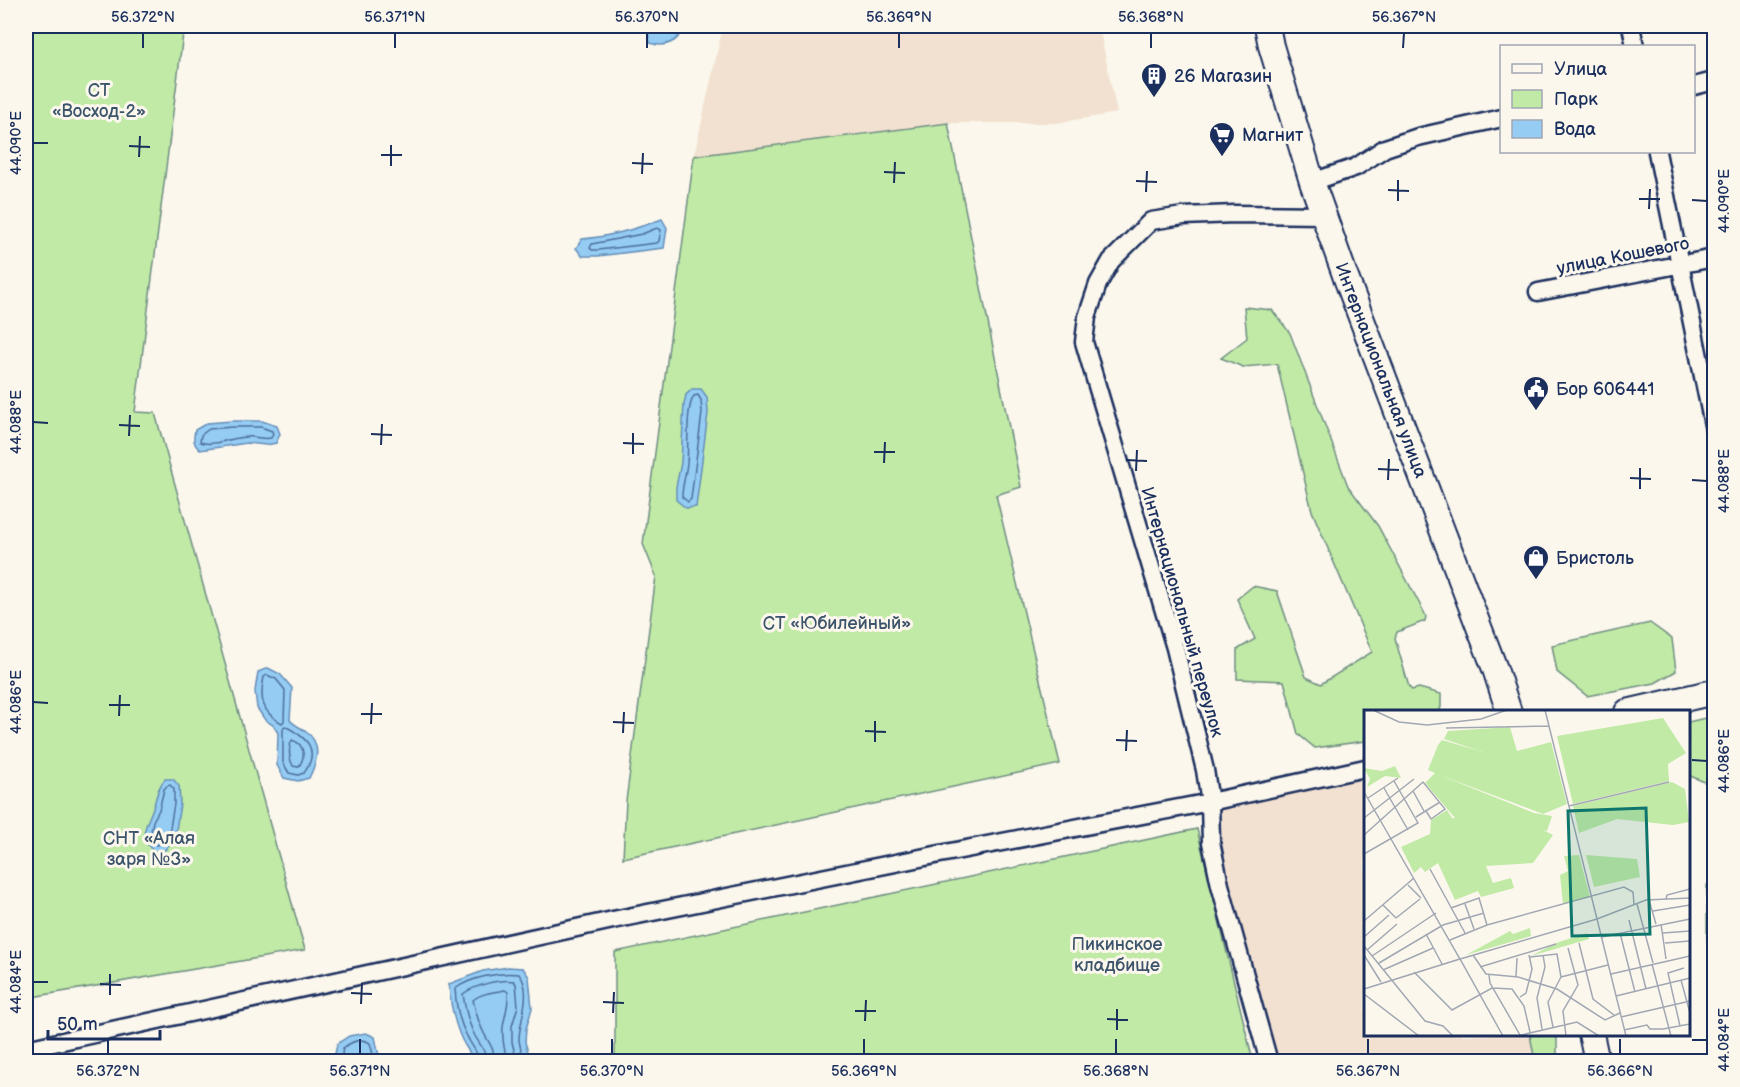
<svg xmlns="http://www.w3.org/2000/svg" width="1740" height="1087" viewBox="0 0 1740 1087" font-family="'Balsamiq Sans',sans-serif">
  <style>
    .built { fill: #f2e1d0 }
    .green { fill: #c1eaa6; stroke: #6e8c82; stroke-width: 1.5 }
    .water { fill: #95ccf4; stroke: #648db8; stroke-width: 1.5 }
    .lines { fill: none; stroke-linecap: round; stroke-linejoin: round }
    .shore { stroke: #4c6e9a; stroke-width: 1.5 }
    .street-casing { stroke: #1b2f5e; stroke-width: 21 }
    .secondary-casing { stroke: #1b2f5e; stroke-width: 28 }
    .street { stroke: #fbf7ec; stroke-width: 16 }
    .secondary { stroke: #fbf7ec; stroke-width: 24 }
    .ticks { fill: none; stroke: #1b2f5e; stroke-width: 2 }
    .labels { text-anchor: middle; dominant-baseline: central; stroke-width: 6; stroke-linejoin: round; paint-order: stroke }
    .poi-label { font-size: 18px; fill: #1b2f5e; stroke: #fbf7ec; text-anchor: start }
    .park-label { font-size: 18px; fill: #3c546c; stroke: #fbf7ec }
    .street-label { font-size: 18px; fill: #1b2f5e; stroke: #fbf7ec }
    .inset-road { fill: none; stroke: #a1a7b3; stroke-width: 1.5 }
    .view { fill: #0f766e; fill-opacity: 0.15; stroke: #0f766e; stroke-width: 3 }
    .inset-edge { fill: none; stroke: #1b2f5e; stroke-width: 3 }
    .neatline { fill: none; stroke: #1b2f5e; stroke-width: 2 }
    .ticks-label { font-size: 15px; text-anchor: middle; fill: #1b2f5e }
  </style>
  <rect width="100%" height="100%" fill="#fbf7ec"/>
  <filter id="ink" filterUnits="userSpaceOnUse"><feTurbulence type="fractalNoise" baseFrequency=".0167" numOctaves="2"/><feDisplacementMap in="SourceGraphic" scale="12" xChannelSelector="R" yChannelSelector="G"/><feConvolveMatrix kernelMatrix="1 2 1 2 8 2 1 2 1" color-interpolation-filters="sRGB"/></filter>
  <g filter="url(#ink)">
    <!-- built -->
    <path class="built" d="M723 26H1099L1117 113 1056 123H948L694 156Z
      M1365 768V1034L1540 1035 1547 1061H1269L1257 1017 1210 802Z"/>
    <!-- green -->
    <path class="green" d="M26 26H184L135 412 155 413 305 950 26 998Z
      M948 123 1021 487 996 495 1060 764 623 858 626 801 656 576 643 544 694 156Z
      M1244 307 1272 310 1290 333 1348 486 1378 526 1426 616 1425 621 1397 632 1395 638 1409 687 1412 690 1419 688 1441 694V707L1439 712H1365V741L1315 748 1298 734 1284 681 1237 679V650L1255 639 1237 599 1253 586 1277 591 1306 677 1321 684 1372 652 1312 511 1277 364 1243 367 1221 358 1247 338Z
      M1650 623 1672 639 1676 671 1655 683 1587 696 1557 672 1552 645Z
      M1714 716V786L1688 775V722Z
      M1197 829 1253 1061H615V952Z
      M1714 882V966L1707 940V885Z
      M1530 1035H1557V1060L1535 1061Z"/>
    <!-- water -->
    <path class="water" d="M647 26H683C680 43 664 48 650 43Z
      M662 219 667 228 664 248 598 256H582L576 248 582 239C609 237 636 229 662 219Z
      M692 389H701L707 397 708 413 696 507 686 508 676 500V487L681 463 684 404 686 395Z
      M232 421H262L277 426 280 434 276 443 266 445 247 443 200 450C193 444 193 439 195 430L207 423Z
      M268 668 280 674 292 688 290 720C294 725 300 727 305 731 323 743 317 762 309 778L298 781 284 778 277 765 278 733 273 725 265 720 257 708 255 691 258 672Z
      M165 779H173L179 786 180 804 175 837 165 850 154 851C135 837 149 822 154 805 157 795 158 787 165 779Z
      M508 967 523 968 529 977 532 1008 526 1029 525 1042 530 1058V1061H473C471 1053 466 1048 462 1040 454 1022 450 1004 449 984L483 971Z
      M366 1033 375 1037 380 1061H338L335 1054 337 1044 349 1036Z"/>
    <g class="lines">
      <!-- shore -->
      <path class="shore" d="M657 228 661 230 659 241 657 243 598 250H592L590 248 592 244 642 234Z
        M694 396 698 395 701 400 702 413 691 499 688 502 682 497C682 485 686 475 687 463 689 446 685 409 694 396Z
        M232 427H261L272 431 273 434 271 438C263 440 256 436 247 437 232 437 214 447 200 442L201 435 209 429Z
        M267 675 276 679 285 690 284 721 282 723C262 713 259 699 264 677Z
        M285 726C306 737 321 749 304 773L298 775 289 773 283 763V729Z
        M292 740C305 744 306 758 298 767L293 766C289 759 288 747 292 740Z
        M170 785 174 789V804L169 834 162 844 156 845 150 837 153 821 159 810 164 789 167 786Z
        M343 1062 342 1054 343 1048C351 1042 362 1037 370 1043L375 1062
        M479 1062C478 1052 473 1048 469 1040 460 1025 456 1006 455 989 471 977 499 972 519 974 533 991 520 1019 519 1038 519 1046 523 1054 524 1062
        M486 1062C486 1050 480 1045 475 1036 468 1023 465 1008 463 994 475 985 499 979 514 981L516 984 518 1006 512 1026V1042L517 1062
        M495 1062C495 1048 487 1041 482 1029 478 1020 475 1010 473 1000 481 993 494 992 505 990L508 992C509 1007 505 1013 503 1027 502 1039 504 1050 508 1062"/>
      <defs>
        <path id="street" d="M1631 26 1635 46
          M1694 86 1714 81
          M1657 152 1714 430
          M1312 182 1356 167 1385 148 1418 137 1502 118
          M1538 292 1714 258
          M26 1049 613 920 940 854 1210 802 1365 768
          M1269 1062 1220 885 1211 842 1210 802 1205 770 1175 648 1084 342 1087 317 1098 284 1111 261 1151 221 1183 216 1235 214 1324 215"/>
        <g id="secondary">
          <path id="s1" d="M1267 26 1271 46 1312 182 1346 278 1495 669 1509 712"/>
          <path d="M1627 712 1714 692"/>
          <path d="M1591 1034 1597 1062"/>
        </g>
      </defs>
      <!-- street casing -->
      <use href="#street" class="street-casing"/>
      <!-- secondary casing -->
      <use href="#secondary" class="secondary-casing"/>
      <!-- street -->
      <use href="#street" class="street"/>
      <!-- secondary -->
      <use href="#secondary" class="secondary"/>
    </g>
  </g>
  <!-- ticks -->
  <path class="ticks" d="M143 48V33M395 48V33M647 48V33M899 48V33M1151 48V33M1403 48 1404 33M33 143H48M129 146 150 147M381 155H402M139 157 140 136M632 163 653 164M391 166V145M884 172 905 173M642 174 643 153M1136 181 1157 182M894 183 895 162M1388 190 1409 191M1146 192 1147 171M1639 199H1660M1692 200 1707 201M1398 201V180M1649 209 1650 189M33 422 48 423M119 425 140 426M371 434 392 435M129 436 130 415M623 443 644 444M381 445 382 424M874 452H895M633 454V433M1126 460 1147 461M884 463 885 442M1378 469 1399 470M1136 471 1137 450M1630 478 1651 479M1388 480 1389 459M1692 480 1707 481M1640 489V468M33 702 48 703M109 705H130M361 714H382M119 716 120 695M613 722 634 723M371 724 372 703M865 731 886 732M623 733 624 712M1116 740 1137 741M875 742V721M1126 751 1127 730M1692 760 1707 761M33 982H48M100 984 121 985M351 993 372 994M110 995V974M603 1002 624 1003M361 1004 362 983M855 1011H876M613 1013 614 992M1107 1019 1128 1020M865 1021 866 1000M1117 1030V1009M1692 1040H1707M108 1054V1039M360 1054V1039M612 1054V1039M864 1054V1039M1116 1054V1039M1368 1054V1039M1620 1054V1039"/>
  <!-- icons -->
  <defs>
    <symbol id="building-pin" viewBox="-11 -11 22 30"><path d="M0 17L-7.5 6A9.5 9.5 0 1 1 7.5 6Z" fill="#1b2f5e" stroke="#fbf7ec"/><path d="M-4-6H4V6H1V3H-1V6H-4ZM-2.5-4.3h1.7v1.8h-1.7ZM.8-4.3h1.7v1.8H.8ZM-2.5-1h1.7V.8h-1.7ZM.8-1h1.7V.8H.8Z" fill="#fff"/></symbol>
    <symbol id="supermarket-pin" viewBox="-11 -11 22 30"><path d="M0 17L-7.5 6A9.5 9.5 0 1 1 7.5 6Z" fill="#1b2f5e" stroke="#fbf7ec"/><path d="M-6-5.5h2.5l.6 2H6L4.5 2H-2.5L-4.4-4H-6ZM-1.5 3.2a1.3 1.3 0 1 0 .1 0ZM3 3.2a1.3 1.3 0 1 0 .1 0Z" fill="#fff"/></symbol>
    <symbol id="civic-pin" viewBox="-11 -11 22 30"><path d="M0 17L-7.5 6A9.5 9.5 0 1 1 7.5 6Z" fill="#1b2f5e" stroke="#fbf7ec"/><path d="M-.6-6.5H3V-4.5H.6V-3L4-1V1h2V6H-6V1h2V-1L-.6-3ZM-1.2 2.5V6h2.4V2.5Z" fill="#fff"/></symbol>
    <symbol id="shop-pin" viewBox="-11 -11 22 30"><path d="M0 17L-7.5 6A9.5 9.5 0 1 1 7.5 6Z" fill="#1b2f5e" stroke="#fbf7ec"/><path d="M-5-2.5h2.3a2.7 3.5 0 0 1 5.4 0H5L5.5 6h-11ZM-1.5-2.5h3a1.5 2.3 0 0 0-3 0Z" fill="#fff"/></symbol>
  </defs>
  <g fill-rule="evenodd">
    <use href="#building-pin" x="1139" y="61" width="30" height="40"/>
    <use href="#supermarket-pin" x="1207" y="120" width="30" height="40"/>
    <use href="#civic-pin" x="1521" y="374" width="30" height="40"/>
    <use href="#shop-pin" x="1521" y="543" width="30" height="40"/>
  </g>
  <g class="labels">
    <!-- poi labels -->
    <g class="poi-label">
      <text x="1174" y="76">26 Магазин</text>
      <text x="1242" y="135">Магнит</text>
      <text x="1556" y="389">Бор 606441</text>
      <text x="1556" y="558">Бристоль</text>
    </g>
    <!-- park labels -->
    <g class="park-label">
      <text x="99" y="90">СТ<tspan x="99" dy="21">«Восход-2»</tspan></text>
      <text x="837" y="623">СТ «Юбилейный»</text>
      <text x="149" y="838">СНТ «Алая<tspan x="149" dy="21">заря №3»</tspan></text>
      <text x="1117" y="944">Пикинское<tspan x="1117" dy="21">кладбище</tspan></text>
    </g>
    <!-- street labels -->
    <g class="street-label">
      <text transform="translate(1623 256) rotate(-11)">улица Кошевого</text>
      <text stroke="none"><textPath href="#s1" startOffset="363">Интернациональная улица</textPath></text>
      <text transform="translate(1182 612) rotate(74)">Интернациональный переулок</text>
    </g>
  </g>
  <!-- overview -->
  <g transform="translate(1364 710)">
    <rect width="326" height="326" fill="#fbf7ec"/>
    <path d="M299 8 322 43 304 54 305 71 209 94 193 26ZM146 17 153 41 187 32 203 94 179 104 73 64 170 103 188 106 183 121 179 120 189 125 169 153 122 156 129 173 147 168 150 178 117 187 114 181 91 190 74 153 61 162 57 157 50 163 37 137 66 124 67 110 83 100 88 108H91L61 73 71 63 64 60 74 35 78 30 119 42 80 29 84 21ZM31 56 37 68 21 66 3 77 6 69 0 58 18 61ZM308 72 321 79 325 112 309 115 253 109 215 123 209 96ZM215 145 226 187 199 194 196 165 204 161 200 146ZM222 145 273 149 276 167 230 177ZM166 218 167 226 102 245 146 221 149 224ZM223 223 225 229 167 246 192 233Z" fill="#c1eaa6"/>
    <path class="inset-road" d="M9 0 35 12 63 15 117 9 143 0M181 0 233 209M82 18 185 16M20 78 44 120M49 81 60 101M0 82 96 249 233 209 282 190 326 188M4 88 34 68M205 96 305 72M52 107 76 92M0 108 50 69M0 125 59 72 81 99 67 109 62 101M0 144 54 113 30 71M66 159 101 223M44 175 57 188M302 189 303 185 326 179M285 190 292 214M101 194 110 219M273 194 289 253M19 195 32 208M87 198 115 188 123 215M289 201 326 195M32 208 56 189M233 209 262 326M265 210 282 279M0 211 50 168M297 214 302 249M256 223 271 282M299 223 326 221M62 224 78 254M0 227 25 205M238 227 326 209M86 230 123 215 260 177 269 182 270 194M215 233 229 289 250 305M301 233 326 231M0 236 61 311 79 316 89 326M3 240 33 214M0 245 17 272M109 245 122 264 154 267 193 279 241 310 256 303M8 246 72 203M166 247 193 244 197 267 184 292 189 317M15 253 79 215 120 203M288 254 307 326M116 257 192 234M19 260 69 238M50 262 88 300 128 278 148 279 160 296 166 322M247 264 326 246M125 265 126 273 156 325M152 266 153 248M197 267 244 255M317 270 326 303M0 279 96 249 139 326M0 284 55 326M252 286 326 268M156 287 162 283 168 259 165 245M257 307 326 291M316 316 304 263 320 258M178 319 173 288 181 257 179 245M260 320 283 315 286 319H299L326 314M153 326 213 312 235 326M202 326 199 301 214 275 204 238"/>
    <path class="view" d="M282 98 286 224 208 226 204 101Z"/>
    <rect width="326" height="326" class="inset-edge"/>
  </g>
  <!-- margin -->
  <rect width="1740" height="1087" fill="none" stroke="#fbf7ec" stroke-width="66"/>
  <!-- legend -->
  <rect x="1500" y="45" width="195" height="108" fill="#fbf7ec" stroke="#a1a7b3" stroke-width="1.5"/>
  <rect x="1512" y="64" width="30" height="9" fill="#fbf7ec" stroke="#a1a7b3" stroke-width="1.5"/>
  <text x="1554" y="75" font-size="18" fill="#1b2f5e">Улица</text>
  <rect x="1512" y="90" width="30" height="18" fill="#c1eaa6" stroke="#a1a7b3" stroke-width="1.5"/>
  <text x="1554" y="105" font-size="18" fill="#1b2f5e">Парк</text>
  <rect x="1512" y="120" width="30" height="18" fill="#95ccf4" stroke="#a1a7b3" stroke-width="1.5"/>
  <text x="1554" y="135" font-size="18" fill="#1b2f5e">Вода</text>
  <!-- scale -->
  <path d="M48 1030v9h112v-9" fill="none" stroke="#1b2f5e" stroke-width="3"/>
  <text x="57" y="1030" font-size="18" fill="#1b2f5e" stroke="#fbf7ec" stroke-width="4.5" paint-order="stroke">50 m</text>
  <rect x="33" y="33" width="1674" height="1021" class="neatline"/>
  <g class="ticks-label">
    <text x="143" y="22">56.372°N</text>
    <text x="395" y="22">56.371°N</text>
    <text x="647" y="22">56.370°N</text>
    <text x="899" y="22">56.369°N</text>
    <text x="1151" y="22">56.368°N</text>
    <text x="1404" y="22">56.367°N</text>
    <text transform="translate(16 143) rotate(-90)" y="5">44.090°E</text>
    <text transform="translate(1724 201) rotate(-90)" y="5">44.090°E</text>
    <text transform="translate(16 422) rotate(-90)" y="5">44.088°E</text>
    <text transform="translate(1724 481) rotate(-90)" y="5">44.088°E</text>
    <text transform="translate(16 702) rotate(-90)" y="5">44.086°E</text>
    <text transform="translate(1724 761) rotate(-90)" y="5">44.086°E</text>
    <text transform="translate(16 982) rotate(-90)" y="5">44.084°E</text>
    <text transform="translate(1724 1040) rotate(-90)" y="5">44.084°E</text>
    <text x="108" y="1076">56.372°N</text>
    <text x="360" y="1076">56.371°N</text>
    <text x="612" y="1076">56.370°N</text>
    <text x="864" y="1076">56.369°N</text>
    <text x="1116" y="1076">56.368°N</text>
    <text x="1368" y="1076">56.367°N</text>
    <text x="1620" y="1076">56.366°N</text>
  </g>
</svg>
